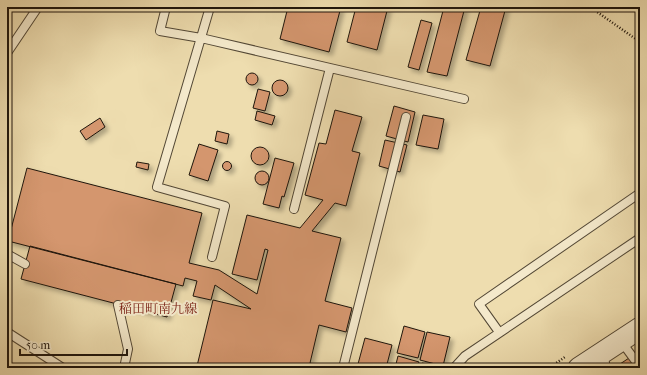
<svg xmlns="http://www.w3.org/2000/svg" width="647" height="375" viewBox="0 0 647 375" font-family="'IM FELL French Canon','Noto Serif JP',serif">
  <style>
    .building { fill: #d4966e; stroke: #1e150c; filter: url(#shadow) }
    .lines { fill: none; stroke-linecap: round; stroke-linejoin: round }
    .service-casing { stroke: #524735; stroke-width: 10 }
    .tertiary-casing { stroke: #524735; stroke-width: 23 }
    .path { stroke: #1e150c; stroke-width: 2.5; stroke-dasharray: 1 2; stroke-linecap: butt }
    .service { stroke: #f4e9cb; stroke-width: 8 }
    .tertiary { stroke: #f4e9cb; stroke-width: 21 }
    .labels { text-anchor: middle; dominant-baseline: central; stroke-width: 4; stroke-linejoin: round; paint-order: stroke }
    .quarter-label { font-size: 13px; fill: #7a1f14; stroke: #f4e9cb }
  </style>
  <defs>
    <filter id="shadow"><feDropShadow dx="3.5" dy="3.5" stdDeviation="2" flood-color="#0004"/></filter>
  </defs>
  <rect width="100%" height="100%" fill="#eeddaf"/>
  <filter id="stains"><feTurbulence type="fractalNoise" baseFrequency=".005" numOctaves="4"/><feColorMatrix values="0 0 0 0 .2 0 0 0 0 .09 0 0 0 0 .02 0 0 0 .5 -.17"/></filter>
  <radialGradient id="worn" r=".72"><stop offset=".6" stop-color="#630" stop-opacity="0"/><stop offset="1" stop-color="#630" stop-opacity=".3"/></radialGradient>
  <!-- building -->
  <path class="building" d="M288 7H341L329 52 280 39Z
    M356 7H388L377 50 347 42Z
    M444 7H465L447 76 427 72Z
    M481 7H506L490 66 466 60Z
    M421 20 432 23 419 70 408 67Z
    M246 79a6 6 0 1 1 12 0a6 6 0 1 1-12 0Z
    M272 88a8 8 0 1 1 16 0a8 8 0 1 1-16 0Z
    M258 89 270 92 265 111 253 108Z
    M394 106 415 112 408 142 386 136Z
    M335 110 362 117 352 151 360 153 346 206 335 203 312 231 341 238 325 301 352 308 346 332 319 325 310 363 327 368H204L197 366 213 300 251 309 215 285 211 300 193 296 197 281 185 278 183 286 8 241 27 168 202 213 189 263 219 270 257 294 268 250 265 249 257 280 232 274 247 215 300 228 323 200 305 195 319 143 326 144Z
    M257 111 275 116 272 125 255 120Z
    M423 115 444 119 438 149 416 145Z
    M100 118 105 127 86 140 80 131Z
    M217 131 229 134 227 144 215 141Z
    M385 140 407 145 400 172 379 166Z
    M199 144 218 150 208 181 189 175Z
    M251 156a9 9 0 1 1 18 0a9 9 0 1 1-18 0Z
    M275 158 294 163 284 197 282 196 279 208 263 204Z
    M222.5 166a4.5 4.5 0 1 1 9 0a4.5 4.5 0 1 1-9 0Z
    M137 162 149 164 148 170 136 167Z
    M255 178a7 7 0 1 1 14 0a7 7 0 1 1-14 0Z
    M30 246 176 284 167 317 21 279Z
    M404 326 425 332 418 358 397 353Z
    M427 332 450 337 443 366 420 360Z
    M365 338 392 345 386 368H372L358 364Z
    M398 356 419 362 417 368H395Z
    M629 358 635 368H614Z
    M422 363 443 368H420Z"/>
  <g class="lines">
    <defs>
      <path id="service" d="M166 7 160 31 201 38 464 99
        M210 7 157 187 225 206 212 257
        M7 53 38 7
        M294 209 330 68
        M7 254 25 264
        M118 305 128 349 124 368
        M7 332 63 368
        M499 332 479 304 640 193
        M621 341 640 367
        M603 353 606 368
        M343 368 406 117
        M454 368 465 356 640 238"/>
      <path id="tertiary" d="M579 368 640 328"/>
    </defs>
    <!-- service casing -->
    <use href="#service" class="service-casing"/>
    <!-- tertiary casing -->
    <use href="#tertiary" class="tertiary-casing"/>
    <!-- path -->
    <path class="path" d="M590 7 640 42
      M549 368 565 357"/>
    <!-- service -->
    <use href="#service" class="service"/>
    <!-- tertiary -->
    <use href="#tertiary" class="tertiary"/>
  </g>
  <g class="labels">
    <!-- quarter labels -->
    <g class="quarter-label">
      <text x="158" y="308">稲田町南九線</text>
    </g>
  </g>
  <!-- margin -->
  <rect width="647" height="375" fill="none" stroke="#eeddaf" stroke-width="24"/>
  <rect x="8" y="8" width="631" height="359" fill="none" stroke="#1e150c" stroke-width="2"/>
  <rect x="12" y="12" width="623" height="351" fill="none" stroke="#1e150c"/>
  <!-- scale -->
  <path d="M20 349v6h107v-6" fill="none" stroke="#1e150c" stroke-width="2"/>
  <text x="26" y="349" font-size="12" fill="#1e150c" stroke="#f4e9cb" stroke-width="3" paint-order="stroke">50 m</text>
  <rect width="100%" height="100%" filter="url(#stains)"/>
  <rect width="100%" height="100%" fill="url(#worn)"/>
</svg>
